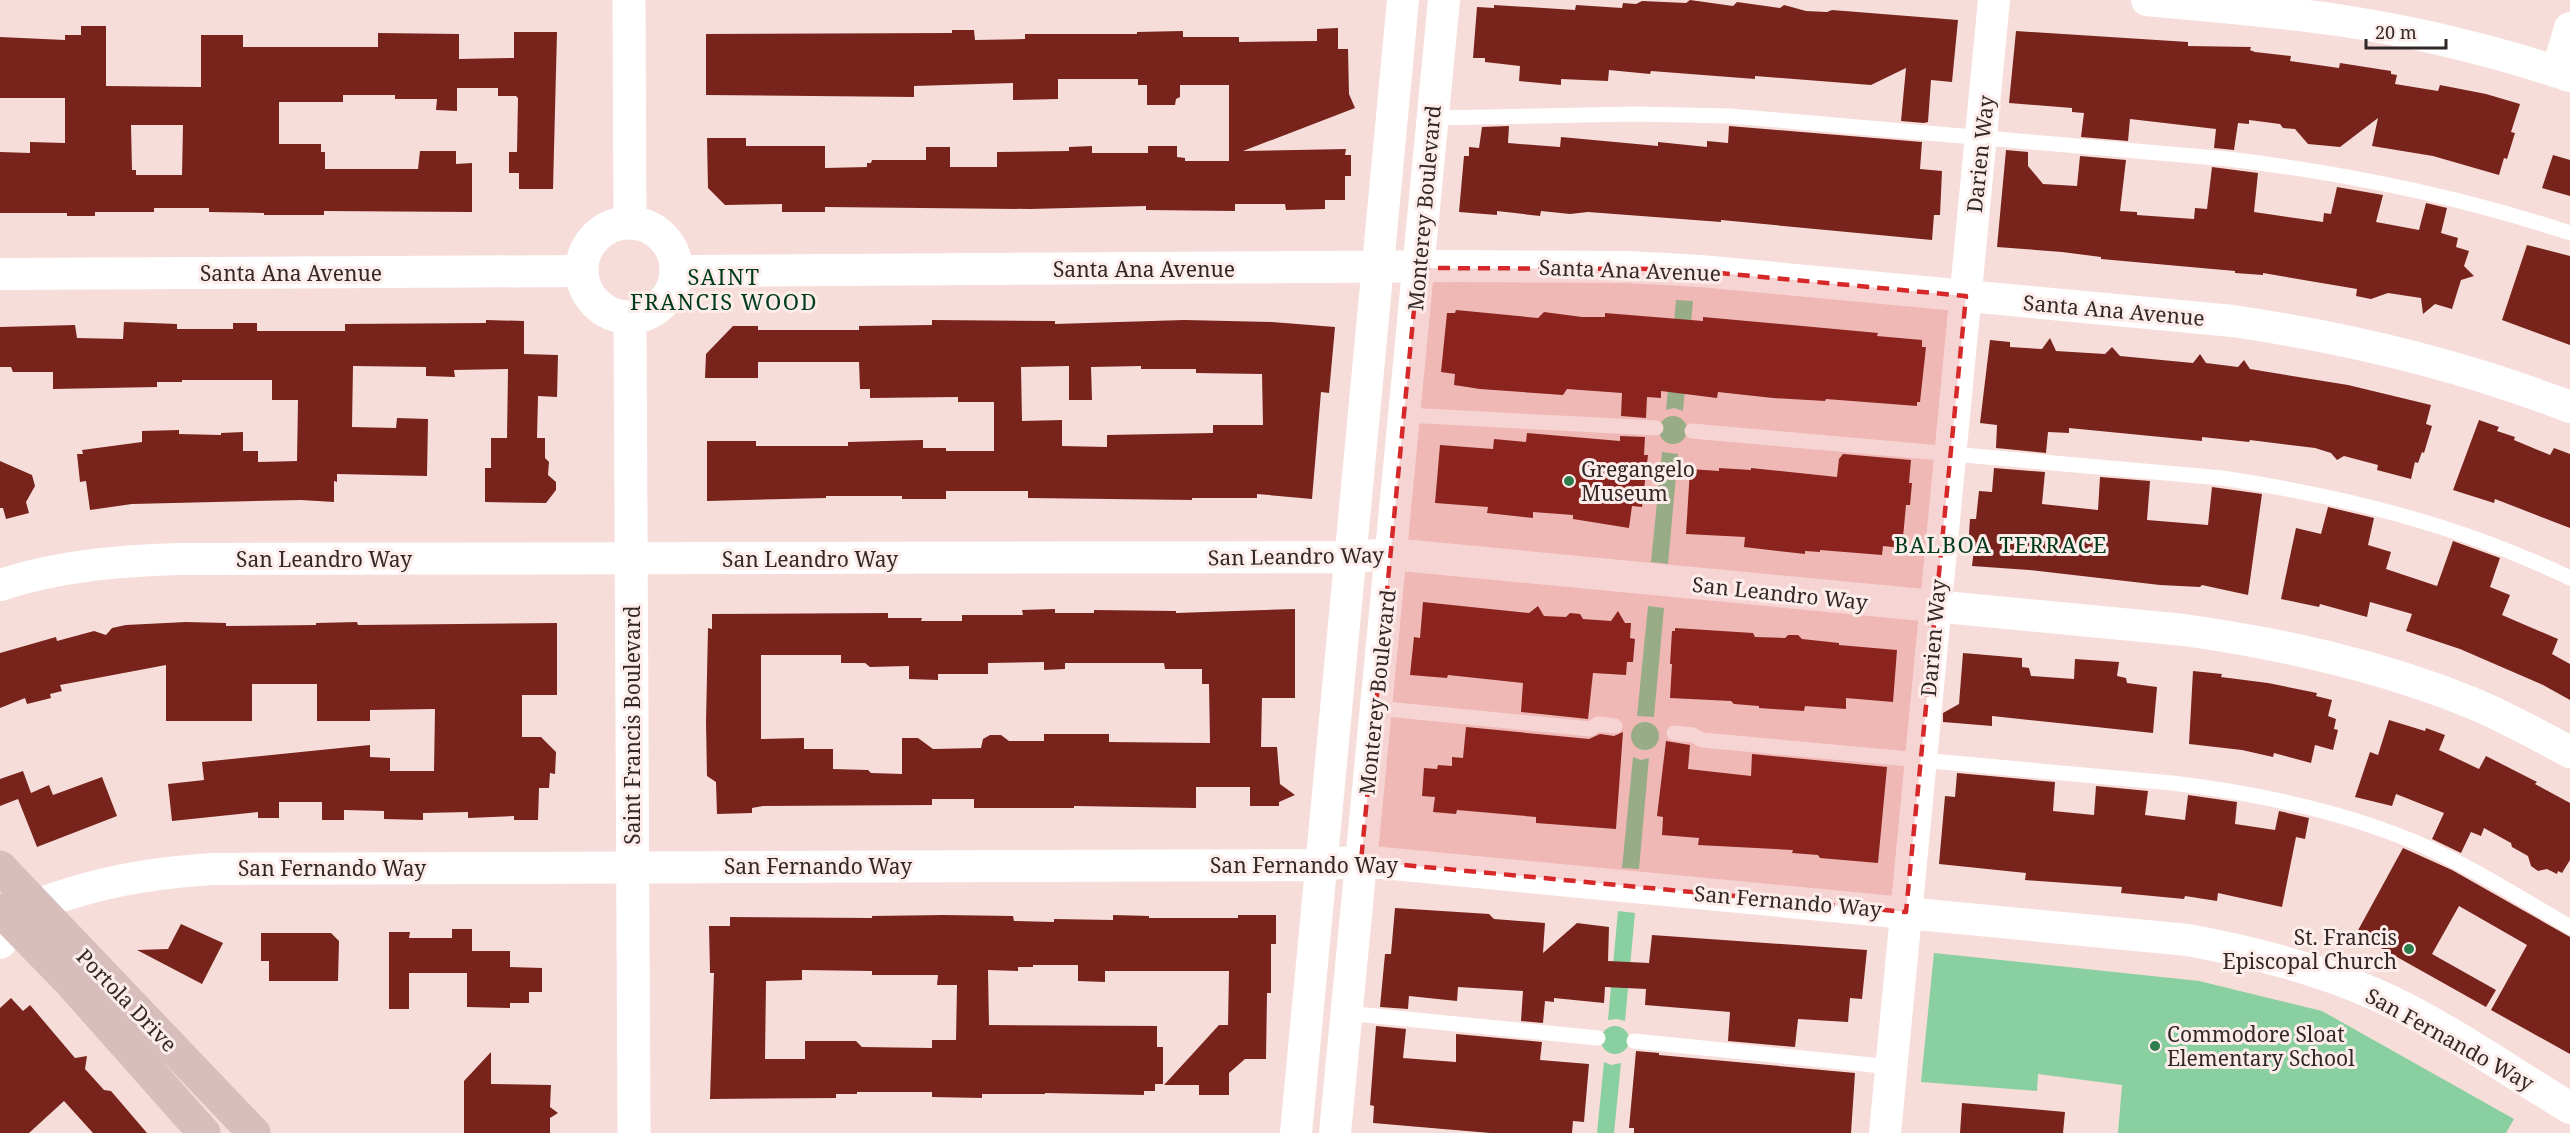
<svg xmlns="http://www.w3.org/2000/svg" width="2570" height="1133" viewBox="0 0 2570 1133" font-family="'Noto Serif',serif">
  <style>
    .green { fill: #89cf9f }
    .building { fill: #78241d; fill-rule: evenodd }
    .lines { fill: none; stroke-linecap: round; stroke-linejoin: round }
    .lane { stroke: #fff; stroke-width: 15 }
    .street { stroke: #fff; stroke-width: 32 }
    .secondary { stroke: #fff; stroke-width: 33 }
    .primary { stroke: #d7bdbb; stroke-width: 33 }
    .marked { fill: #d62828; fill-opacity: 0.2; stroke: #d62828; stroke-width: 4.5; stroke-dasharray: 12 8; stroke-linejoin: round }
    .poi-dot { fill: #2d7d4d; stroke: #fcedeb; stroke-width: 2 }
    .labels { text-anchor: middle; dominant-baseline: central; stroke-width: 6; stroke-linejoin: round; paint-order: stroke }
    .street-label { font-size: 21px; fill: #312827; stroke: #fcedeb }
    .poi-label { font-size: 21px; fill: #312827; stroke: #fcedeb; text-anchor: start }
    .neighbourhood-label { font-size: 22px; letter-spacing: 1.5px; fill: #003b1c; stroke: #fcedeb }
  </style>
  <rect width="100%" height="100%" fill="#f6ddd9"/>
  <!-- green -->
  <path class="green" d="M1676 300 1693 301 1683 411 1674 408 1666 410Z
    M1659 430a14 14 0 1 1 28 0a14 14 0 1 1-28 0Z
    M1662 452 1678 454 1668 564 1651 562Z
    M1648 606 1664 608 1654 717 1637 716Z
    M1631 736a14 14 0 1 1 28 0a14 14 0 1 1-28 0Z
    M1633 757 1641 760 1649 758 1639 869 1622 868Z
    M1618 911 1635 913 1625 1021 1617 1019 1608 1020Z
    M1934 953 2199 981 2322 1011 2514 1119 2506 1133H2118L2122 1085 2038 1074 2037 1091 1921 1082Z
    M1601 1040a14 14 0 1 1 28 0a14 14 0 1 1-28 0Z
    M1604 1062 1611 1065 1621 1063 1614 1133H1597Z"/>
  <!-- building -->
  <path class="building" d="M1690 0 1733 6 1737 2 1780 8 1784 5 1806 11 1827 12 1832 10 1958 20 1952 82 1931 80 1928 122 1924 123 1901 121 1906 68 1871 85 1755 76V79L1651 71 1650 74 1609 70 1608 81 1561 79V85L1519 81 1520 66 1485 62V58H1473L1477 7 1494 8V5L1575 10 1576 5 1622 8 1623 3 1636 4 1642 1 1686 3Z
    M81 26H106V86L201 87V35H243V47H378V33L459 34V59L514 58V32H557L553 189H519V173H509V152H517L518 98 516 96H498V88H457V111L436 110 437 99H395V95H343V102H279V144H321V152H325V169H418L420 151H456V164L472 163V212L324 211V215H264V213L209 212V208H154V212H95V216H67V213H0V152L30 153V142L65 143V98H0V37L65 40V35H81ZM131 125H183L182 175H136V170H132Z
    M1338 28V49H1348L1349 94 1355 108 1243 151 1346 149 1345 155H1351V176H1345V200H1325V209L1286 210 1285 204H1235V211L1146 210V206L1030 209 825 207V212H782V204L725 205 708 188 707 138H746V146H825V168L867 167V163H871L872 160H926V147H950V167H997V152L1069 151V147L1092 146V153H1148V146H1177V157L1185 158V161H1229V85H1180V97L1176 99 1175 105H1147V85H1138V79H1058V99L1013 100V83L914 86V97L706 95V34L952 33V30H974L975 40 1025 39V34H1137V32L1183 31V37H1239V42L1317 41V29Z
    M2016 31 2188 42V46L2251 47 2250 50 2255 52 2291 56 2290 61 2339 68 2340 63 2391 71V74L2397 75 2395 84 2438 91 2440 85 2486 94 2520 104 2511 132 2515 133 2507 159 2504 158 2499 175 2433 156 2372 146 2378 118 2340 147 2308 144 2295 129 2283 128 2280 124 2249 120V124L2238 123 2234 150 2214 148 2216 129 2130 119 2128 141 2081 137 2084 113 2072 112V108L2009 103Z
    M1509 126 1508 143 1560 147 1561 137 1658 146V142L1707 147V141L1728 143 1729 126 1922 142 1920 169 1942 171 1940 215H1934L1932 240 1721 220V222L1588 212 1570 214 1541 211 1540 216 1497 211V215L1459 212 1464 156H1469V147L1479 148 1482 127Z
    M2006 150 2028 152V166L2043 184 2077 186 2080 156 2126 160 2120 211 2137 212V215L2194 219 2195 208 2207 209 2212 167 2258 173 2254 212 2323 222 2324 213 2331 214 2337 187 2383 195 2376 222 2419 230 2426 203 2447 208 2441 233 2458 238 2456 247 2469 251 2464 266 2474 276 2461 280 2452 309 2435 304 2423 314 2421 298 2388 293 2371 299 2356 296 2357 289 2263 273V275L2235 273V271L2101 259V257L2062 252 1997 247Z
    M2553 155 2570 160V196L2542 188Z
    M2527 245 2570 256V345L2502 320Z
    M1456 310 1538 318 1544 312 1582 317H1605V313L1703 321V317L1878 333 1877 336 1922 340V347H1926L1920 402H1917V406L1826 399 1825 401 1773 398 1718 392 1717 398 1661 391V398L1647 397 1646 418 1621 416 1622 393 1567 389 1563 395 1480 389 1454 385 1455 374 1441 372 1447 313H1455Z
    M486 320 524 321V354L558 355 557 397 538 396 537 438H545V458L549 462 548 475 556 482V490L546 503 485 502V468H491V438H507L508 369 454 370 455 377 426 376V367L353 366 352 427 396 428 397 418 428 419 427 476 337 474V482L334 481V502L301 500 132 504 90 510 86 481 80 482 77 454H83L82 450 142 442V431L179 430V434L221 435V433L243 432V451H258V462L297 461 298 400H272V380H182V382H157V387L53 389V372H13L11 367H0V327L75 325 77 338 123 339 124 322 177 324V329H233V323H257V331H345V324L486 323Z
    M932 320 1055 321V324L1184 320 1272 322 1335 327 1329 393 1321 392 1312 499 1257 494V498H1192V500L1028 498V491H946V499H902V496H826V498L707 501V441H756V446H848V442L923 440V448H946V451H994V402H958V397L870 398V389H860L859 362H758V378H705L706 354 733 326H758V330H859V326L932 325ZM1069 366V400H1092L1091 367 1141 366V369H1196V373L1262 374 1263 425H1213V433L1107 435V447L1062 446V420L1022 421 1021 367Z
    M2050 338 2056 351 2105 354 2112 347 2120 356 2193 363 2200 354 2206 363 2238 367 2244 360 2250 369 2348 385 2431 405 2426 424 2432 426 2424 453 2422 452 2418 463 2415 462 2411 479 2377 470 2378 465 2344 456 2337 460 2331 453 2315 448 2250 440 2249 442 2202 437V441L2069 428V433L2048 432 2046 453 1996 448 1997 425 1980 423 1990 340 2010 342V347L2042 349Z
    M2479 420 2499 427 2497 431 2515 437 2514 440 2550 455 2554 448 2570 454V528L2495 499 2494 503 2453 490Z
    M1527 433 1620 441V436L1645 437 1644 455H1648L1642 507 1632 506 1629 528 1573 519V515L1533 512V518L1487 513 1488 507 1435 503 1440 445 1493 449 1494 439 1526 442Z
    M1843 454 1911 460 1909 483H1912L1910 505H1906L1902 548 1883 546 1882 555 1820 550V552L1805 551V554L1744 547 1745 537 1686 534 1690 469 1719 471V468L1751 470V468L1837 477 1839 459Z
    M0 461 32 475 35 486 26 502 29 513 6 519 3 508H0Z
    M1994 468 2045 472 2042 504 2098 510 2100 477 2150 481 2147 520 2208 525 2212 487 2262 494 2248 595 2202 585 2200 587 2160 585 2029 570 1972 566 1974 549 1968 548 1970 519H1976L1979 491 1992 492Z
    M2328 507 2374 518 2368 545 2391 552 2386 569 2437 586 2453 541 2500 558 2490 587 2510 595 2502 615 2558 639 2552 654 2570 664V700L2543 685 2460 649 2406 631 2412 614 2370 602 2367 617 2320 604 2319 607 2281 599 2296 528 2321 534Z
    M1423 602 1529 613 1538 606 1544 616 1566 617 1570 613 1580 614 1583 619 1611 621 1618 611 1625 623H1631L1630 638 1635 639 1633 662H1627L1626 675 1593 673 1588 719 1521 712 1523 683 1448 675 1447 678 1410 675 1414 637 1420 638Z
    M1055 609V613H1094V610L1176 611V613L1295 609V698H1262L1261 747H1277L1280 784 1295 795 1279 802V806H1250V787H1196V808L1074 806V808H974V799H932V805L763 806 752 808V813L717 814 716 782 707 776 706 722 708 628 712 629V614L888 613V618H922L921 621H962V615H1023L1022 610ZM761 655H841V663H865L870 667 909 666V679L938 680V674H988V663L1044 662V670L1065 669V663H1164L1165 669H1202V684H1209L1210 743 1109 742V734H1044V741H1009L1001 735H990L983 739 981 748 933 749 918 738H902V774L871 773 868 770 833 769V749H804V738L761 739Z
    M186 622 226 623V626L316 625V623L357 622 358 625 557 623V695H522V737H541L556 752 555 774 550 773 549 788H539L538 820H514V816L468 818V812L423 813V820L384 819V811L344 810V820H322V802H279V818H258V812L172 821 168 784 204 780 202 762 370 745V757L390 758V771H434L435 709 370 710V721H317V684H252V721H166V665L60 685 62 691 50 694 51 698 27 704 25 698 0 708V653L56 637 57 641 94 631 106 635 112 628 126 625Z
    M1675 628 1753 633 1755 637 1785 638 1788 635H1798L1802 639 1839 643V645L1897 650 1893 702 1846 698V709L1805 706 1804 711 1759 708V706L1734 704 1731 701 1670 698 1672 664H1670L1672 631H1675Z
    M1963 653 2022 658V667L2029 668 2031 676 2074 679 2075 659 2119 662 2117 676 2126 678 2127 683 2157 687 2153 733 1992 716V726L1943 722V713L1959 704Z
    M2193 671 2222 674 2221 677 2268 683 2317 693 2316 696 2332 700 2328 716 2336 719 2334 729 2338 730 2333 750 2315 745 2311 763 2274 753 2273 757 2242 750 2189 744Z
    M2389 720 2425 731 2426 728 2445 735 2439 750 2479 769 2486 756 2537 782 2535 784 2570 803V860L2562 873 2558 871 2557 874 2547 869 2538 871 2531 866 2528 856 2512 847 2511 843 2484 828 2481 836 2471 832 2461 853 2432 839 2444 813 2396 794 2392 806 2355 797 2370 752 2378 755Z
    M1466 727 1589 739 1600 734 1614 736 1623 732 1616 829 1536 823V817L1457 810 1456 814 1433 812 1435 797 1422 796 1424 768 1437 769 1438 765 1452 766V757L1463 758Z
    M1666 741 1690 745 1688 769 1751 776 1752 754 1887 767 1878 863 1820 858 1818 855 1792 853 1793 850 1698 845 1699 838 1662 835 1663 817 1657 816Z
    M23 771 31 793 49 785 53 795 102 777 117 816 37 847 18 799 0 806V779Z
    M1957 773 2055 782 2053 811 2094 815 2096 786 2148 791 2145 815 2185 820 2188 795 2237 802 2235 824 2275 830 2279 811 2309 818 2305 839 2296 837 2282 907 2218 893 2217 901 2185 896 2184 899 2121 893 2122 887 2025 880 2026 873 1939 864 1945 796 1955 797Z
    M2403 848 2452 870 2570 937V1054L2491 1010 2527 945 2459 906 2432 954 2496 990 2486 1007 2356 934Z
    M1395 908 1489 914 1494 919 1545 923 1543 953 1577 923 1609 927 1608 961 1649 963 1652 935 1867 950 1862 999 1850 998 1848 1022 1798 1019 1795 1047 1728 1041 1730 1012 1645 1005 1646 989 1605 987 1604 1003 1554 998V1002L1545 1001 1543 1023 1521 1021 1523 991 1458 987 1457 1001 1409 996 1408 1009 1380 1007 1385 954H1391Z
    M943 915 1013 916 1014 921 1054 922V919L1113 920V915L1149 916V918H1238V915H1276V944H1271V993H1267L1266 1059H1245L1229 1073V1095H1199V1085H1164L1219 1025H1228L1229 971H1105V982L1078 981V965H1033V967H1018V971L988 970 989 1025 1157 1026V1047H1163V1084H1155V1091H1144V1095L1045 1093V1094H982V1098L932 1097V1092H857V1094H836V1098L710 1099 714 973H710L709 926H730V917L872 918V916ZM802 970 872 971V975H938L937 985H957L956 1040H932V1048L862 1047 856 1041H805V1059H765L766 981 802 980Z
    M181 924 223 943 202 984 137 950 168 949Z
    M452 929H472V951H510V967L542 968V992H529V1003H510V1008L467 1007V973H409V1009H389V932H410L409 938H452Z
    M261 933H331L339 941 338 981H269V961H261Z
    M11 998 23 1011 30 1005 75 1058 87 1056 85 1069 104 1090 111 1091 147 1133H93L64 1101 29 1133H0V1008Z
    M1376 1026 1406 1029 1403 1058 1456 1062V1034L1542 1042 1540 1060 1589 1064 1584 1122 1573 1121 1572 1133H1490L1373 1123 1374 1106 1370 1105Z
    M1636 1051 1659 1053V1055L1855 1073 1851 1133H1634V1128H1629Z
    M491 1052V1084L551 1085 550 1107 558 1113 550 1118V1133H464V1081Z
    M1962 1103 2065 1112 2063 1133H1960Z"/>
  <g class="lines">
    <!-- lane -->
    <path class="lane" d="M1432 118 1636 114 1730 116 2228 159C2345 173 2458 196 2570 233
      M1404 415 1656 428
      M1692 431 2222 478C2342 496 2460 525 2570 578
      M1376 708 1590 729 1598 724 1615 726
      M1674 733 1693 735 1702 740 2172 783C2256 793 2339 810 2417 843 2470 866 2520 898 2570 927
      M1346 1013 1598 1038
      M1634 1041 1892 1067"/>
    <!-- street -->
    <path class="street" d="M2147 0C2211 6 2275 11 2338 20 2417 32 2495 51 2570 76
      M2557 72 2570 28
      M676 271 1461 266 1627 267 1701 271 2233 321C2348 338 2461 365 2570 407
      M0 274 582 271
      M0 585C57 566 118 561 178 559L1350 557 1391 554 2184 630C2283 644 2379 665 2472 703 2506 717 2538 735 2570 752
      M36 905C98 882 148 873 213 869L1321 865 1361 861 2188 940C2253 952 2316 968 2377 995 2444 1025 2507 1070 2570 1108
      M0 943 15 926
      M1296 1133 1403 0
      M1335 1133 1444 0
      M1885 1133 1994 0"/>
    <!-- secondary -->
    <path class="secondary" d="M629 0 630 223
      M582 270a47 47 0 1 1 94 0a47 47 0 1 1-94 0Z
      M630 318 634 1133"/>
    <!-- primary -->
    <path class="primary" d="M0 867 254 1133
      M0 910 70 982 204 1133"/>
  </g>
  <!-- marked area -->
  <path class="marked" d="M1418 268 1677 269 1966 296 1906 912 1361 861Z"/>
  <!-- markers -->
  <g class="poi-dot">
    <circle cx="1569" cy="481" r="6"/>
    <circle cx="2409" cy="949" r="6"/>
    <circle cx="2155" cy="1046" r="6"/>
  </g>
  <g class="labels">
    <!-- street labels -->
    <g class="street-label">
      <text transform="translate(1980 154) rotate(-84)">Darien Way</text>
      <text transform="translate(1424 208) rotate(-85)">Monterey Boulevard</text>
      <text x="1144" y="269">Santa Ana Avenue</text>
      <text transform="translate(1630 270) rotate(2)">Santa Ana Avenue</text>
      <text x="291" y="273">Santa Ana Avenue</text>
      <text transform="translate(2114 310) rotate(5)">Santa Ana Avenue</text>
      <text transform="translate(1296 556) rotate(-1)">San Leandro Way</text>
      <text x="324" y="559">San Leandro Way</text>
      <text x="810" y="559">San Leandro Way</text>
      <text transform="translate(1780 593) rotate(6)">San Leandro Way</text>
      <text transform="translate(1933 638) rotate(-85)">Darien Way</text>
      <text transform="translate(1377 692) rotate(-84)">Monterey Boulevard</text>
      <text transform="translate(632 725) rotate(-90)">Saint Francis Boulevard</text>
      <text x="1304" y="865">San Fernando Way</text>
      <text x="818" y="866">San Fernando Way</text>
      <text x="332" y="868">San Fernando Way</text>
      <text transform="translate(1788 901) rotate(5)">San Fernando Way</text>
      <text transform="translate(127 1000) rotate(46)">Portola Drive</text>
      <text transform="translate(2450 1039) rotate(29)">San Fernando Way</text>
    </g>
    <!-- poi labels -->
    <g class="poi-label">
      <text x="1581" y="469">Gregangelo<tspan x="1581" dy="24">Museum</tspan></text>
      <text x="2397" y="937" text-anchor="end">St. Francis<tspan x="2397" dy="24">Episcopal Church</tspan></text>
      <text x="2167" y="1034">Commodore Sloat<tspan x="2167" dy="24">Elementary School</tspan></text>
    </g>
    <!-- neighbourhood labels -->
    <g class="neighbourhood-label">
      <text x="724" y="276">SAINT<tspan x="724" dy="25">FRANCIS WOOD</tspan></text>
      <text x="2001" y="544">BALBOA TERRACE</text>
    </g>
  </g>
  <!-- scale -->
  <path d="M2366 39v9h80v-9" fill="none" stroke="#312827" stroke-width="3"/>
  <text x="2375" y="39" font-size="18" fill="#312827" stroke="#fcedeb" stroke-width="4.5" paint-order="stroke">20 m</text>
</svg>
